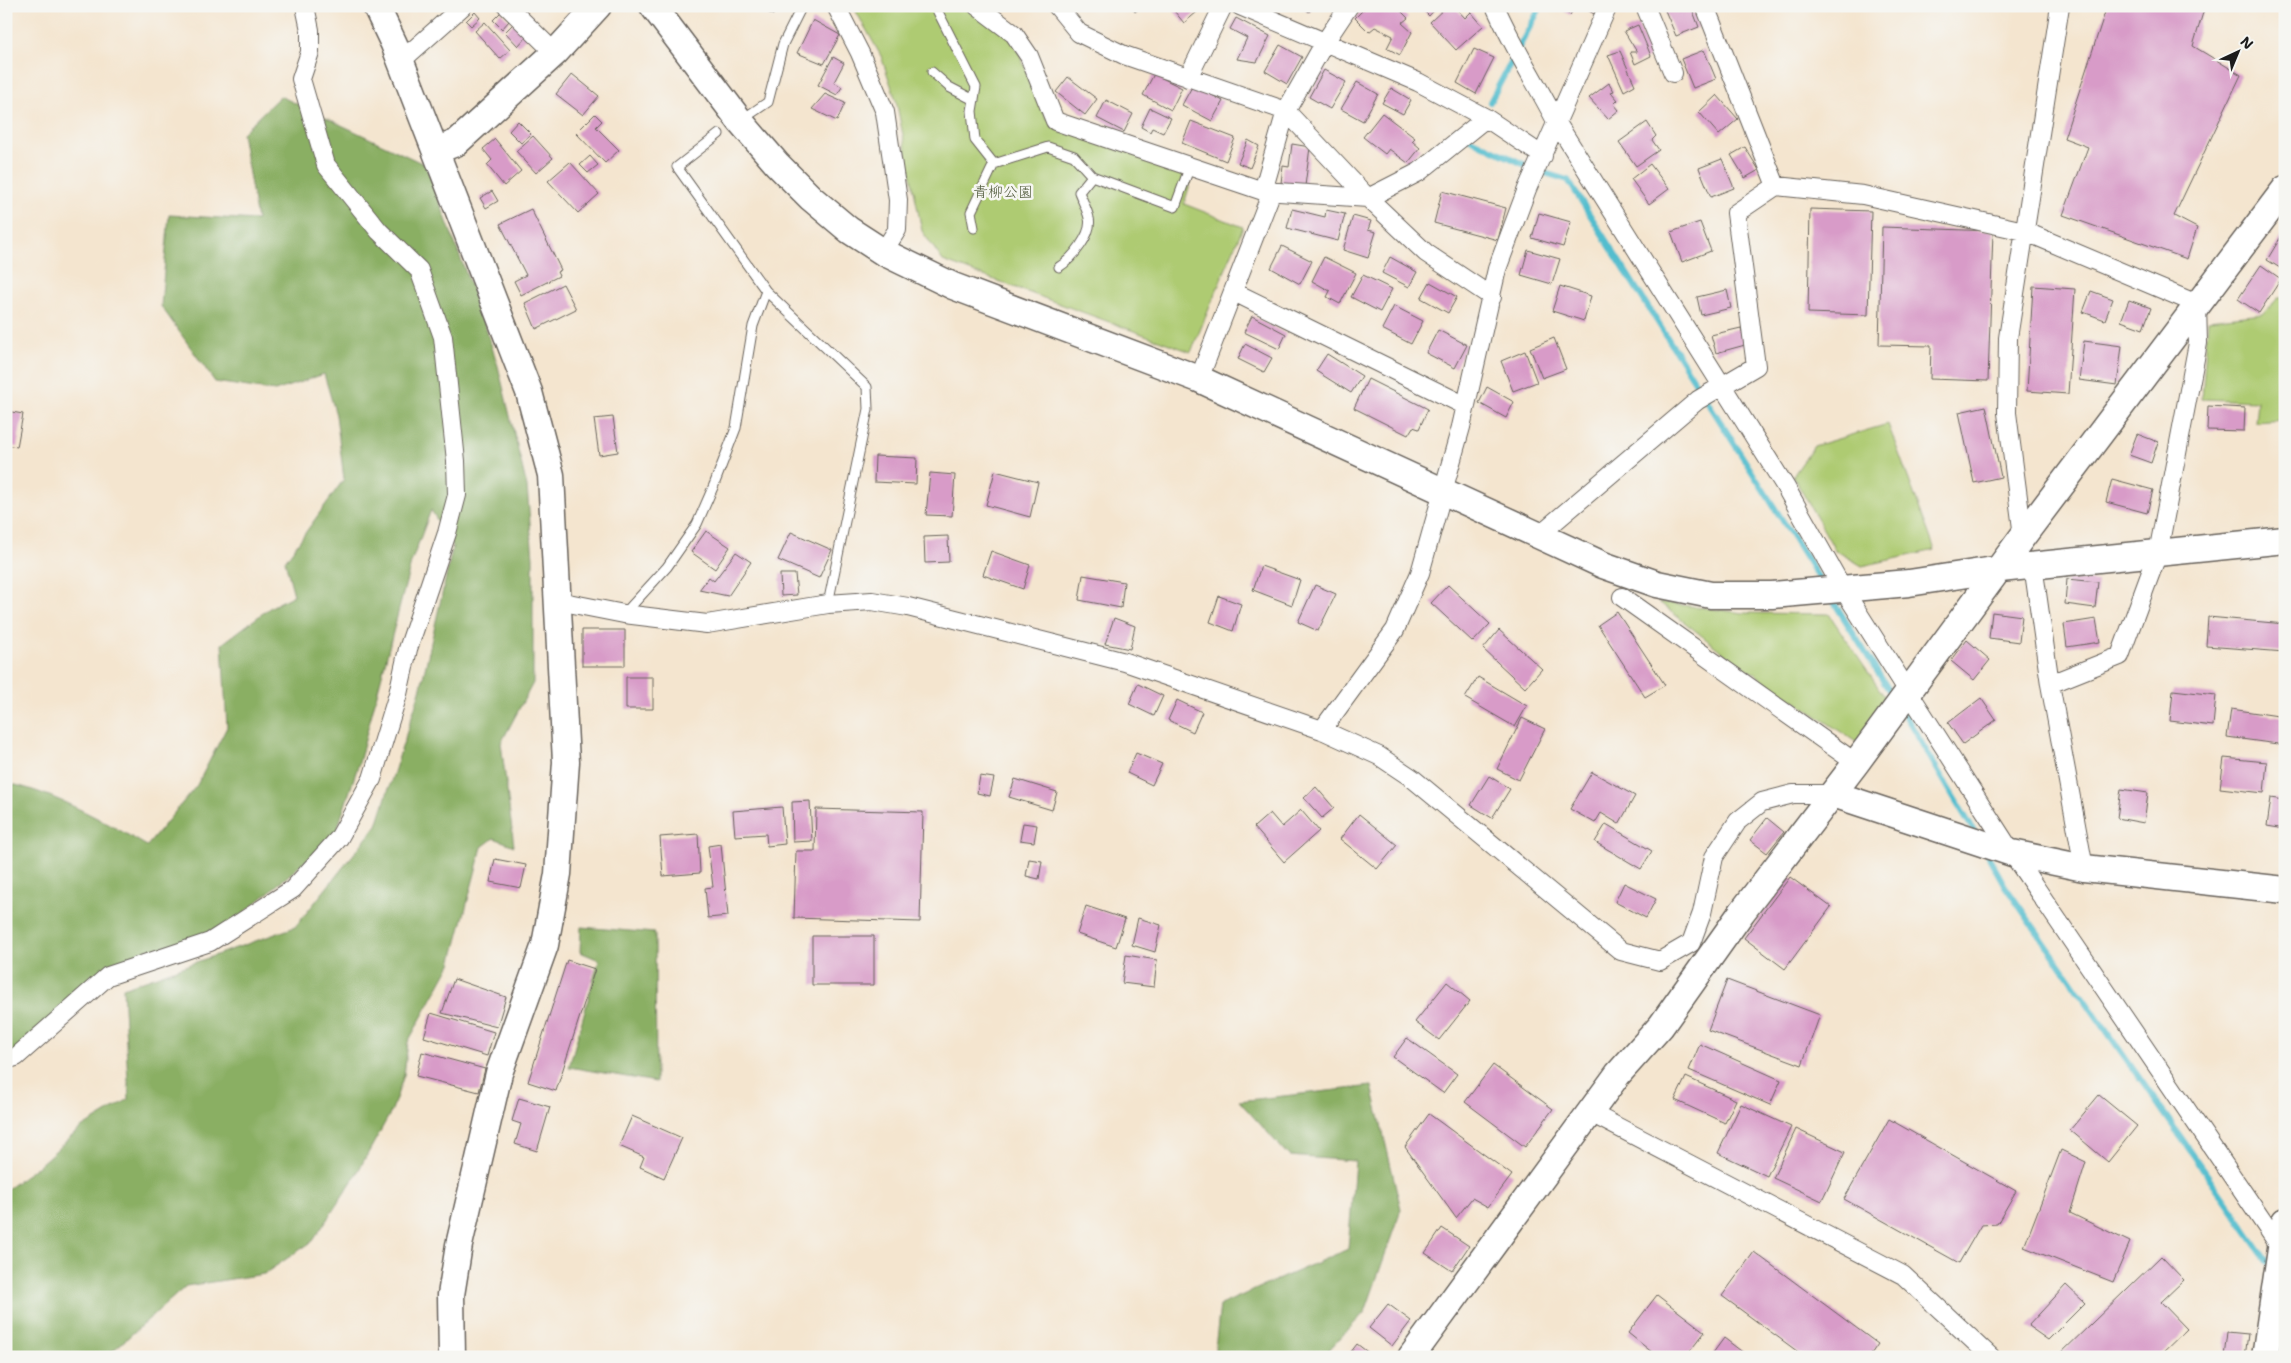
<svg xmlns="http://www.w3.org/2000/svg" width="2291" height="1363" viewBox="0 0 2291 1363" font-family="'Shantell Sans','Klee One',sans-serif">
  <style>
    .green { fill: #aecb72; stroke: #657447 }
    .forest { fill: #8aaf64; stroke: #536640 }
    .lines { fill: none; stroke-linecap: round; stroke-linejoin: round }
    .stream { stroke: #52bdce; stroke-width: 6 }
    .building { fill: #d89bc8 }
    .lane-casing { stroke: #68625b; stroke-width: 11 }
    .street-casing { stroke: #68625b; stroke-width: 20 }
    .secondary-casing { stroke: #68625b; stroke-width: 29 }
    .lane { stroke: #fff; stroke-width: 9 }
    .street { stroke: #fff; stroke-width: 18 }
    .secondary { stroke: #fff; stroke-width: 26 }
    .labels { text-anchor: middle; dominant-baseline: central; stroke-width: 5; stroke-linejoin: round; paint-order: stroke }
    .park-label { font-size: 15px; fill: #4f593a; stroke: #f6f6f2 }
  </style>
  <rect width="100%" height="100%" fill="#f6f6f2"/>
  <filter id="ink" filterUnits="userSpaceOnUse"><feTurbulence type="fractalNoise" baseFrequency=".02" numOctaves="2"/><feDisplacementMap in="SourceGraphic" scale="10" xChannelSelector="R" yChannelSelector="G"/><feConvolveMatrix kernelMatrix="1 2 1 2 8 2 1 2 1" color-interpolation-filters="sRGB"/></filter>
  <filter id="wash" filterUnits="userSpaceOnUse"><feTurbulence type="fractalNoise" baseFrequency=".0096" numOctaves="4" result="noise"/><feDisplacementMap in="SourceGraphic" scale="20" xChannelSelector="R" yChannelSelector="G"/><feGaussianBlur stdDeviation="1.12" result="paint"/><feColorMatrix in="noise" values="0 0 0 0 0 0 0 0 0 0 0 0 0 0 0 0 0 1.4 0 .05"/><feComposite in="paint" operator="in"/></filter>
  <g filter="url(#wash)">
    <rect width="100%" height="100%" fill="#f4e5cf"/>
    <!-- green -->
    <path class="green" d="M853 6H965L1013 39 1046 118 1193 174 1184 204 1243 227 1191 352 943 261 922 231 896 100 881 56Z
      M2278 298H2285V420L2255 422 2257 401 2202 399 2208 320 2263 314Z
      M1888 424 1935 550 1862 566 1835 550 1793 476 1814 446Z
      M1659 602 1743 613 1829 614 1888 702 1859 744 1726 655Z"/>
    <!-- forest -->
    <path class="forest" d="M280 96 426 165 482 316 498 366 527 487 533 558V683L501 743 514 846 494 838 482 847 451 964 408 1042 404 1075 392 1110 356 1175 313 1241 264 1274 186 1286 106 1357H6V1190L38 1166 81 1128 129 1099 123 988 295 927 377 825 420 691 453 546 431 510 411 563 359 763 335 836 210 942 108 976 6 1061V783C51 791 108 823 147 846L197 785 227 727 222 644 271 607 294 595 285 561 344 479 336 415 324 374 275 391 215 382 161 306 169 215 257 220 242 133Z
      M581 927 655 933 656 1082 569 1067 599 960 580 952Z
      M1372 1086 1401 1209 1365 1312 1322 1357H1214L1220 1305 1348 1249 1355 1161 1289 1156 1239 1101Z"/>
    <g class="lines">
      <!-- stream -->
      <path class="stream" d="M1490 102 1541 6
        M1466 137 1538 171 1568 180 1822 583
        M1830 596 1895 700
        M1902 710 1975 833
        M1986 852 2005 886 2271 1266"/>
    </g>
    <g id="blocks">
      <!-- building -->
      <path class="building" d="M756 6H777L773 15Z
        M1131 6H1142L1135 12Z
        M1170 6H1204L1184 23Z
        M1302 6H1314L1309 12Z
        M1367 6H1396L1408 18 1402 23 1412 32 1400 55 1387 48 1393 36 1375 27 1369 32 1355 18Z
        M1419 6H1438L1429 16Z
        M1447 6H1454L1465 18 1471 12 1483 26 1456 50 1430 22Z
        M1557 6H1575L1570 15Z
        M1581 6H1599L1594 14Z
        M1667 6H1691L1699 27 1676 36 1664 8Z
        M2107 6H2205L2193 46 2241 75 2174 216 2197 228 2187 259 2063 215 2088 147 2064 138Z
        M475 12 480 18 471 26 466 21Z
        M501 12 509 21 502 29 493 20Z
        M1236 18 1270 36 1257 62 1237 59 1247 38 1230 29Z
        M813 20 840 35 824 64 797 53Z
        M485 22 510 50 500 59 475 31Z
        M514 23 527 36 518 46 505 32Z
        M1638 25 1651 56 1635 64 1630 52H1637L1624 31Z
        M1280 45 1302 57 1287 84 1265 71Z
        M1474 49 1494 58 1476 94 1457 83Z
        M1704 50 1716 79 1693 88 1681 59Z
        M1620 51 1635 85 1624 91 1608 55Z
        M833 57 844 63 834 82 842 87 837 95 818 85Z
        M1324 70 1346 82 1330 109 1309 97Z
        M572 74 599 96 583 115 556 94Z
        M1154 74 1182 88 1171 110 1143 95Z
        M1068 77 1097 99 1085 115 1056 92Z
        M1357 82 1378 94 1363 121 1341 109Z
        M1609 83 1614 91 1611 92 1618 100 1614 104 1619 110 1608 119 1589 98Z
        M1193 85 1223 101 1212 121 1182 105Z
        M1391 88 1411 100 1403 114 1382 103Z
        M825 94 845 103 837 121 812 109Z
        M1717 95 1738 119 1719 135 1699 112Z
        M1106 100 1133 114 1124 132 1097 118Z
        M1150 108 1171 118 1163 133 1152 128 1150 132 1141 127Z
        M1382 113 1415 138 1412 141 1420 148 1408 163 1389 149 1385 154 1363 137Z
        M595 114 602 121 596 127 619 150 605 163 576 133Z
        M518 121 531 134 521 143 509 131Z
        M1191 121 1235 138 1226 161 1182 143Z
        M1647 122 1656 136 1652 140 1659 150 1636 166 1619 142Z
        M533 136 553 158 536 173 516 151Z
        M495 139 521 171 504 186 487 165 492 160 483 149Z
        M1248 140 1259 146 1250 168 1238 163Z
        M1292 144 1310 147 1305 186 1281 183 1283 166 1289 167Z
        M1745 147 1759 170 1745 178 1731 155Z
        M590 156 598 165 588 173 580 165Z
        M1722 159 1734 188 1711 197 1699 168Z
        M570 162 599 194 578 213 548 181Z
        M1650 164 1669 189 1649 204 1631 179Z
        M492 191 498 201 486 208 480 198Z
        M1442 191 1506 208 1498 240 1434 223Z
        M531 209 561 270 557 272 559 276 521 295 514 281 526 275 500 224Z
        M1292 209 1325 217 1326 210 1345 214 1338 241 1287 228Z
        M1810 209 1871 211 1868 315 1808 313Z
        M1539 213 1571 222 1563 247 1532 238Z
        M1353 216 1371 221 1368 230 1376 232 1368 258 1343 250Z
        M1700 222 1711 251 1682 262 1671 232Z
        M1882 227 1993 231 1988 381 1930 379 1931 346 1879 345Z
        M2282 235 2285 237V271L2267 260Z
        M1282 246 1312 261 1300 284 1271 268Z
        M1528 250 1560 259 1552 284 1521 275Z
        M1324 257 1356 273 1340 304 1327 297 1330 291 1312 281Z
        M1390 257 1417 272 1409 287 1382 273Z
        M2261 265 2281 279 2259 313 2238 299Z
        M1363 275 1392 289 1380 312 1351 297Z
        M1430 282 1457 297 1448 313 1421 298Z
        M563 284 576 309 536 329 525 303Z
        M1560 286 1591 296 1584 321 1552 311Z
        M2033 286 2075 289 2068 394 2027 391Z
        M1727 290 1731 308 1701 315 1697 297Z
        M2091 291 2113 299 2105 320 2083 312Z
        M2129 300 2151 308 2143 329 2121 321Z
        M1394 306 1423 321 1411 344 1382 329Z
        M1252 316 1286 334 1279 349 1244 332Z
        M1741 328 1745 345 1716 353 1711 335Z
        M1438 330 1467 345 1455 368 1426 353Z
        M1554 338 1566 369 1542 378 1530 348Z
        M2084 341 2122 346 2117 385 2079 380Z
        M1245 344 1272 358 1264 372 1238 359Z
        M1525 351 1537 382 1513 391 1501 361Z
        M1327 354 1362 376 1351 393 1316 371Z
        M1368 379 1428 409 1419 429 1413 427 1408 435 1354 408Z
        M1487 387 1514 402 1506 418 1479 403Z
        M1986 406 2001 477 1974 483 1959 412Z
        M2208 406 2245 408 2244 431 2207 430Z
        M6 411 23 414 17 447 6 445Z
        M613 417 618 452 599 455 594 419Z
        M2137 434 2158 442 2151 463 2129 455Z
        M875 456 917 458 916 484 874 482Z
        M995 471 1038 482 1030 517 986 505Z
        M930 473 955 475 952 516 926 515Z
        M2112 479 2153 490 2147 513 2106 502Z
        M706 531 730 547 715 569 691 552Z
        M791 532 832 550 819 578 778 560Z
        M948 536 949 562 925 563 924 537Z
        M991 551 1030 565 1023 589 983 575Z
        M736 552 751 562 728 596 699 590 709 577 714 581Z
        M1261 566 1300 580 1292 605 1253 590Z
        M780 574H795L797 595 781 596Z
        M1083 575 1124 582 1121 608 1079 600Z
        M2067 579 2098 582 2095 608 2065 604Z
        M1315 585 1336 594 1318 631 1298 622Z
        M1448 585 1490 624 1473 642 1431 603Z
        M1219 596 1241 604 1233 631 1210 622Z
        M1617 612 1665 685 1645 697 1598 625Z
        M1992 612 2022 616 2019 642 1989 638Z
        M2208 617 2285 624V652L2206 646Z
        M1114 618 1135 626 1130 649 1105 644Z
        M2096 619 2100 642 2067 647 2064 624Z
        M582 630H625V666H582Z
        M1499 630 1542 669 1525 688 1483 649Z
        M1967 640 1990 660 1974 680 1951 661Z
        M626 677H653V709H626Z
        M1478 677 1527 706 1515 727 1465 698Z
        M1138 684 1163 696 1154 716 1129 704Z
        M2173 690 2216 695 2213 726 2170 721Z
        M1981 698 1996 720 1963 744 1948 723Z
        M1177 700 1202 712 1193 732 1168 720Z
        M2231 709 2285 717V745L2227 737Z
        M1522 718 1545 729 1519 780 1497 769Z
        M1136 753 1162 764 1152 785 1127 773Z
        M2224 758 2267 762 2264 793 2220 788Z
        M1592 772 1635 796 1619 824 1601 813 1595 823 1570 809Z
        M980 776 994 778 990 796 977 793Z
        M1489 776 1510 789 1492 818 1471 805Z
        M1015 779 1057 792 1052 810 1009 797Z
        M1316 787 1334 808 1322 818 1304 798Z
        M2121 789 2148 793 2144 823 2117 818Z
        M2271 798 2285 800V829L2267 826Z
        M810 801 812 841 793 842 792 802Z
        M782 807 785 844 767 846 766 834 735 836 733 811Z
        M816 809 923 812 920 922 794 918 796 851H815Z
        M1301 810 1319 831 1284 862 1254 827 1270 813 1282 827Z
        M1359 814 1397 845 1377 869 1340 839Z
        M1767 818 1784 832 1767 853 1750 840Z
        M1023 823 1037 825 1034 842 1020 840Z
        M1606 824 1652 851 1641 869 1595 842Z
        M698 834 700 873 663 876 660 837Z
        M721 844 728 916 708 918 705 888 713 887 708 846Z
        M495 859 526 865 521 888 490 882Z
        M1029 859 1042 861 1039 879 1026 876Z
        M1790 877 1831 907 1785 969 1744 938Z
        M1624 883 1656 899 1646 918 1615 902Z
        M1086 906 1125 919 1116 947 1077 934Z
        M1138 918 1161 925 1155 952 1132 945Z
        M812 936H874V985H812Z
        M1126 955 1157 960 1154 987 1122 983Z
        M567 960 595 969 556 1091 528 1082Z
        M454 979 506 997 497 1027 442 1013Z
        M1727 980 1820 1015 1802 1065 1708 1030Z
        M1447 982 1470 1001 1439 1040 1415 1022Z
        M431 1013 494 1032 487 1056 424 1037Z
        M1407 1038 1457 1074 1443 1093 1393 1057Z
        M1700 1044 1781 1080 1770 1105 1689 1070Z
        M422 1052 485 1069 479 1092 416 1076Z
        M1493 1065 1553 1109 1525 1147 1465 1102Z
        M1686 1077 1736 1100 1725 1123 1675 1100Z
        M2099 1095 2137 1126 2108 1162 2070 1130Z
        M519 1098 550 1107 537 1151 515 1144 521 1124 512 1121Z
        M1741 1104 1791 1127 1767 1176 1718 1153Z
        M1429 1114 1512 1175 1488 1207 1472 1198 1456 1218 1405 1147Z
        M632 1116 682 1138 664 1178 640 1167 644 1157 619 1146Z
        M1889 1119 2016 1191 1997 1224 1981 1225 1959 1263 1844 1199Z
        M1796 1129 1845 1152 1822 1201 1773 1178Z
        M2061 1150 2086 1162 2070 1213 2130 1242 2113 1282 2024 1247Z
        M1442 1228 1469 1246 1452 1271 1425 1253Z
        M1754 1252 1878 1344 1869 1357H1805L1722 1296Z
        M2161 1256 2184 1280 2161 1302 2187 1329 2158 1357H2057Z
        M2066 1285 2085 1303 2048 1340 2028 1326Z
        M1657 1295 1705 1332 1685 1357H1658L1628 1333Z
        M1388 1304 1411 1321 1392 1346 1369 1328Z
        M2227 1332 2248 1334 2245 1357H2224Z
        M1724 1338 1749 1357H1710Z
        M1357 1344 1374 1357H1347Z"/>
    </g>
  </g>
  <g filter="url(#ink)">
    <use href="#blocks" fill-opacity="0" stroke="#68625b" stroke-width="1"/>
    <g class="lines">
      <defs>
        <path id="lane" d="M935 6 976 87 972 111 975 140 994 164 1048 147 1074 156 1092 176 1175 207 1190 166
          M932 72 949 87 974 100
          M743 119 768 102 783 44 802 6
          M719 134 677 167 766 291 867 387 868 409 828 604
          M974 228 971 212 994 164
          M1059 267C1072 259 1093 234 1089 218 1087 209 1082 200 1079 192L1092 176
          M624 614 667 567 697 524 714 485 736 428 753 326 766 291"/>
        <path id="street" d="M507 6 555 53
          M836 6 860 53 885 112 898 200 897 230 883 252
          M977 6 1014 34 1029 56 1055 121 1263 191
          M1057 6 1079 33 1124 55 1286 111 1368 198 1426 253 1492 297
          M1240 6 1418 82 1486 118 1543 156
          M1349 6 1325 42 1286 111 1263 191 1368 198 1419 172 1486 118
          M1495 6C1513 47 1537 84 1557 123L1785 486 1843 589 1908 691 2012 853 2283 1251
          M1645 6 1673 73
          M401 61 463 6
          M1188 78 1223 6
          M1776 186 1863 195 2024 231 2197 304 2198 343 2158 553 2120 656 2050 684 2084 868
          M1234 292 1466 406
          M1199 379 1272 191
          M1539 535 1698 400 1756 366 1736 213 1776 186 1705 6
          M2023 536 2007 413 2008 338 2060 6
          M2033 565 2050 684
          M1622 597 1856 763
          M558 601 624 614 707 624 828 604 872 601 908 607 1125 662 1322 730 1379 756 1412 778 1621 951 1660 961 1691 943 1702 913 1714 857 1738 821 1762 802 1793 794H1833
          M1322 730 1395 630 1420 573 1461 427 1497 269 1527 189 1608 6
          M6 1060 16 1057 108 976 210 942 293 889 339 838 372 779 398 694 408 649 447 533 457 495 456 461 443 337 419 270 379 231 326 165 301 79 310 52V30L305 6
          M1591 1113 1903 1275 1991 1357"/>
        <path id="secondary" d="M376 6 394 44 529 392 551 475 566 762 558 874 545 945 499 1073 459 1245 451 1295 452 1357
          M653 6 740 121 777 164 811 198 849 230 883 252 953 286 1199 379 1603 565 1657 584 1711 595H1772L1909 583 2000 569 2285 540
          M437 150 456 143 555 53 598 6
          M1833 794 2012 853 2084 868 2285 890
          M1411 1357 1618 1074 1661 1026 1742 912 1856 763 2023 536 2285 189
          M2265 1357 2285 1221"/>
      </defs>
      <!-- lane casing -->
      <use href="#lane" class="lane-casing"/>
      <!-- street casing -->
      <use href="#street" class="street-casing"/>
      <!-- secondary casing -->
      <use href="#secondary" class="secondary-casing"/>
      <!-- lane -->
      <use href="#lane" class="lane"/>
      <!-- street -->
      <use href="#street" class="street"/>
      <!-- secondary -->
      <use href="#secondary" class="secondary"/>
    </g>
  </g>
  <g class="labels">
    <!-- park labels -->
    <g class="park-label">
      <text x="1003" y="192">青柳公園</text>
    </g>
  </g>
  <!-- margin -->
  <rect width="2291" height="1363" fill="none" stroke="#f6f6f2" stroke-width="25"/>
  <!-- north arrow -->
  <g transform="translate(2238 52) rotate(44)" stroke="#f6f6f2" stroke-width="4" paint-order="stroke">
  <path d="M0-4L9 19L0 12L-9 19Z" fill="#1c1c1c"/>
  <text y="-8" font-size="14" font-weight="bold" text-anchor="middle" fill="#1c1c1c">N</text>
  </g>
</svg>
